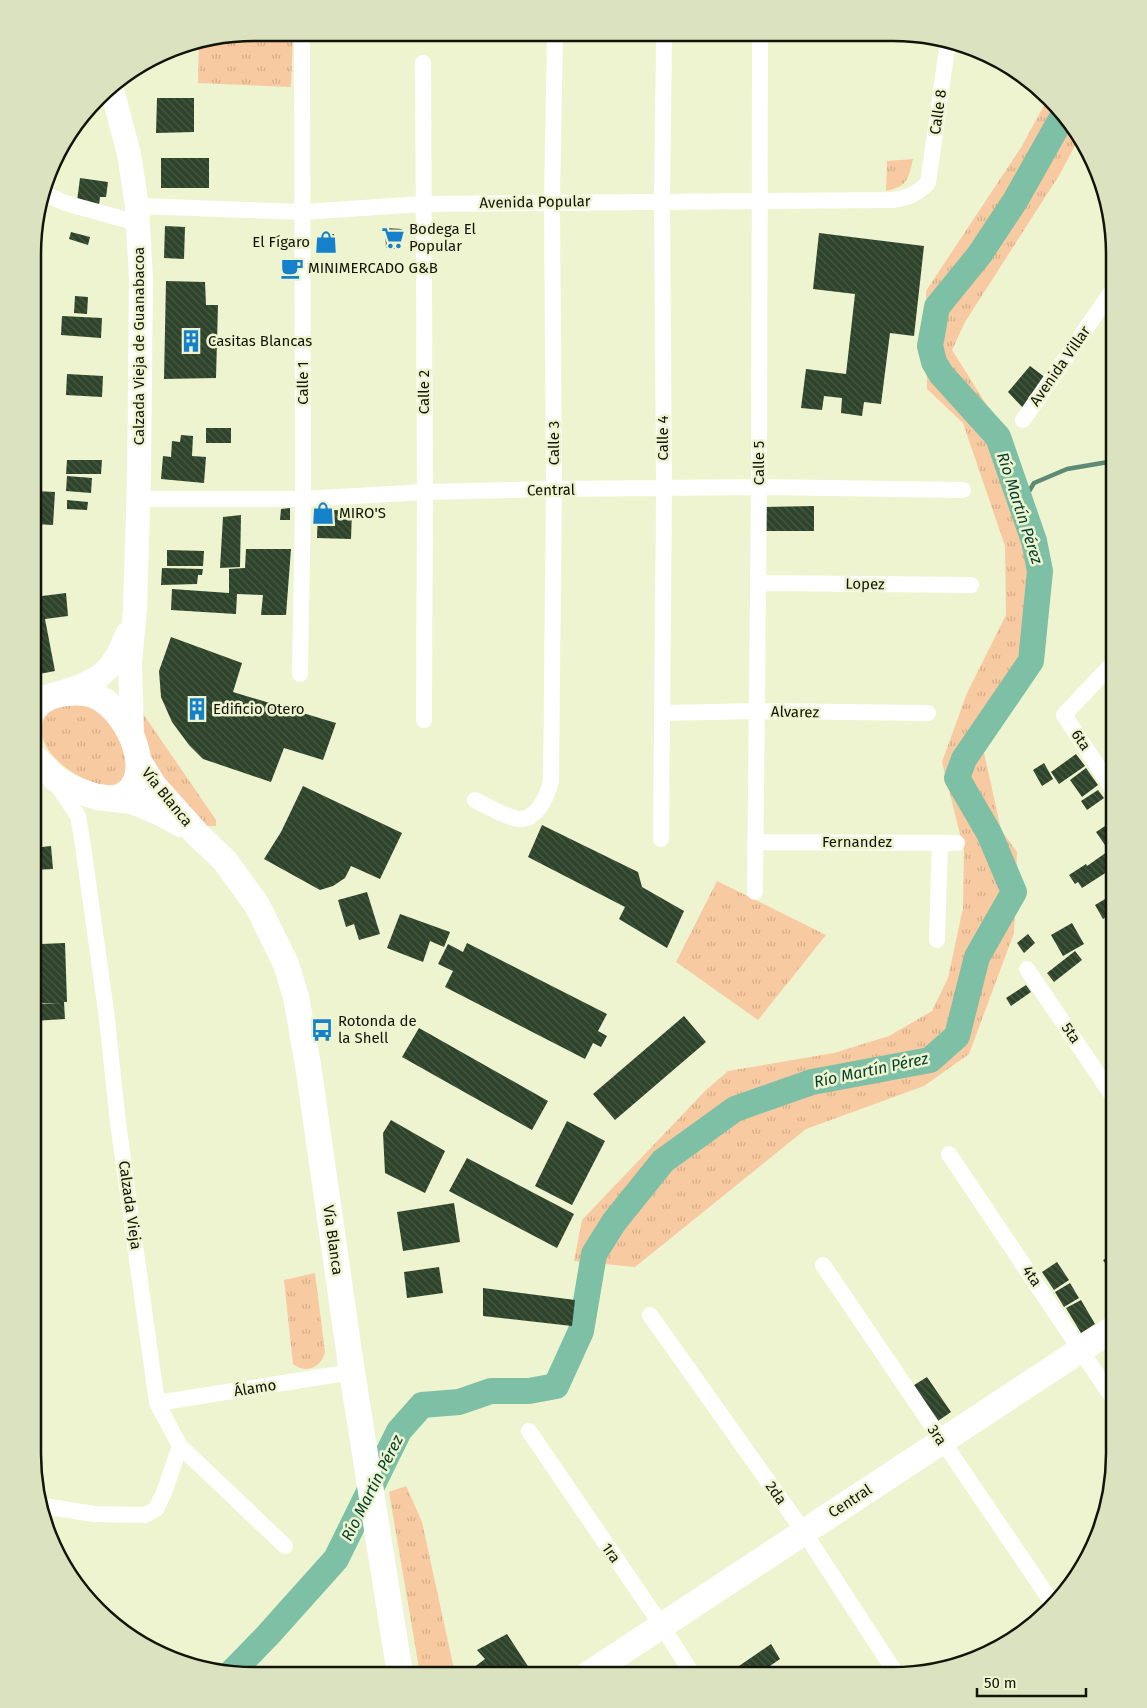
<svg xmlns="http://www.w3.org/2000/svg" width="1147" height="1708" viewBox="0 0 1147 1708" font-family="'Fira Sans',sans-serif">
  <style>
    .grass { fill: url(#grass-tufts) }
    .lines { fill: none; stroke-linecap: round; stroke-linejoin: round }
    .stream { stroke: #5d8c76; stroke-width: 4.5 }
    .river { stroke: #7dc0a6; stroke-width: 26 }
    .building { fill: url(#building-back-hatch) }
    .street { stroke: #fff; stroke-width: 16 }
    .secondary { stroke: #fff; stroke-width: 24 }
    .primary { stroke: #fff; stroke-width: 26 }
    .labels { text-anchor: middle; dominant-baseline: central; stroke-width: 5; stroke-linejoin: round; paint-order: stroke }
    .street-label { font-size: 15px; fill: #121407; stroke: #edf4cf }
    .poi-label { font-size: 15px; fill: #121407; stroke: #edf4cf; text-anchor: start }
    .water-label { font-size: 16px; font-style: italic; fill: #013e2d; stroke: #edf4cf }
    .rim { fill: none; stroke: #121407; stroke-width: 2.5 }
  </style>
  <defs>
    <pattern id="grass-tufts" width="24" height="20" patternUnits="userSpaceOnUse" patternTransform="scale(1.25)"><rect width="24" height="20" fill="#f8caa1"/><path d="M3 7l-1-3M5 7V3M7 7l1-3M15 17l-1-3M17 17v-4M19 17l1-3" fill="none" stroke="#d4ad89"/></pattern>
    <pattern id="building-back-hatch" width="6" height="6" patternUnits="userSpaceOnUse" patternTransform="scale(1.25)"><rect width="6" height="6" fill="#2d432a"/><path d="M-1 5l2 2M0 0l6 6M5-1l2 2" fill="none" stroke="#495a46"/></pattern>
  </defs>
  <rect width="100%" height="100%" fill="#edf4cf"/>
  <!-- grass -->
  <path class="grass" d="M254 33H293L291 87 198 83 199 42Z
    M1048 98 1069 119 1079 138 1060 174 965 322 952 350 995 418 1011 435 1041 535 1028 684 984 752 1001 830 1017 852 1014 933 969 1054 924 1086 806 1129 635 1267 574 1261 582 1220 705 1091 728 1071 834 1053 889 1036 932 1011 948 978 963 908 964 850 942 762 967 693 1006 615 1005 546 963 423 927 389 926 291 1022 146Z
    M913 159C908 180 908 186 886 191L887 161Z
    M73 701 102 712 129 750 124 779C120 781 116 785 111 785 88 787 50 762 43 739 40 729 43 719 48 710Z
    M135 702 216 820V826H206L148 760Z
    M717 881 826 935 758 1020 676 962Z
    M315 1273 325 1352C321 1368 306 1374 293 1364L284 1280Z
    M406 1486 422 1522 455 1674H420L389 1492Z"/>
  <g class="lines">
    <!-- stream -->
    <path class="stream" d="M1022 503 1034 483 1067 469 1114 461"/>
    <!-- river -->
    <path class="river" d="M230 1674 267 1636 336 1559 399 1431 422 1405 459 1402 491 1391H529L556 1386 581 1331 594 1254 614 1222 663 1161 735 1109 812 1082 930 1060 957 1036 977 957 1014 892 989 833 957 778 964 759 1031 661 1040 571 1034 541 998 437 941 374 934 362 930 346 937 307 980 254 1015 201 1064 114"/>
  </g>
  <!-- building -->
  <path class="building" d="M190 43V51H170L183 44Z
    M157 98H194V132L156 133Z
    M161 158H209V188H161Z
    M80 178 108 182 106 197H100L99 205 77 201Z
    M165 226 185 227 184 259 164 258Z
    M385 228 402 229 399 249 386 248Z
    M71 232 90 237 88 245 69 239Z
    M819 233 924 246 914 336 890 333 881 404 864 402 862 416 841 413 842 398 824 396 822 410 801 408 806 369 846 374 855 294 813 289Z
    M324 234H334L333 249 318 248 319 236Z
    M166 281 205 282 206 305H218L216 378 164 379Z
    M75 296 88 297 87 314 74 313Z
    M62 316 102 318 101 338 61 335Z
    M1030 366 1046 378 1023 408 1008 392Z
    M67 374 103 376 102 397 66 395Z
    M206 428H231V443H206Z
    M181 435 193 436 192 456 206 457 204 483 161 479 163 456 171 457 172 441 180 442Z
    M67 460H102L101 474H66Z
    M67 476 92 478 91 493 66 491Z
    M34 491 55 492 53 525 34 524Z
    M67 500 88 502 87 510 67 509Z
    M814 506V531H765V507Z
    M290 508V520H280L281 509Z
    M318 509 352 511 351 539 317 538Z
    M241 515 240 567 220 568 223 517Z
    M246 549H291L286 615H261L263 595 237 594 236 614 171 610 172 589 229 593V569L245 568Z
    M167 550 204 551 203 566H167Z
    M162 568 203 569 202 575H198L197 584 161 585Z
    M66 593 68 616 45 619 55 671 34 675V597Z
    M171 637 242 663 233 692 336 723 323 760 284 748 271 782 203 759 189 745 172 722 161 697 159 671Z
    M1076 754 1085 766 1059 784 1051 772Z
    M1044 763 1053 779 1042 786 1033 770Z
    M1086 768 1098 785 1082 797 1070 780Z
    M303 786 402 833 380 879 351 866 345 878 333 886 320 890 264 859 281 832Z
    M1098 790 1104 798 1087 810 1081 801Z
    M1114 820V843L1107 848 1096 832Z
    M542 825 638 872 642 887 684 911 667 948 619 919 625 907 528 857Z
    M51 846 53 869 33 870V848Z
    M1114 847V877L1110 870 1082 888 1078 882 1075 884 1069 875 1086 864 1087 866Z
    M367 892 380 934 359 940 354 924 346 927 338 900Z
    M1105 899 1113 913 1103 919 1095 905Z
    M400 914 450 932 444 947 430 941 423 962 387 948Z
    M1072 923 1084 944 1063 956 1051 935Z
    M1028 934 1035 943 1024 953 1017 943Z
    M65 943 67 1002H64L65 1019 33 1021V1004L60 1003H42L41 944Z
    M467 943 607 1014 598 1031 607 1036 601 1047 593 1043 585 1059 445 987 453 971 438 964 448 944 463 952Z
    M1075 951 1082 960 1054 982 1047 973Z
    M1026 985 1031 992 1011 1006 1006 998Z
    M684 1016 706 1042 615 1120 593 1094Z
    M419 1028 548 1101 532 1130 402 1057Z
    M391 1120 445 1151 425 1193 385 1173 383 1133Z
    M567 1121 605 1141 572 1205 535 1186Z
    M467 1158 574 1214 557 1248 449 1191Z
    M454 1203 460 1242 403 1251 397 1212Z
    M1114 1224V1235L1109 1228Z
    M1114 1254V1277L1103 1260Z
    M1057 1262 1069 1280 1054 1290 1042 1272Z
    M439 1267 443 1293 407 1298 404 1272Z
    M1070 1283 1079 1298 1064 1307 1055 1292Z
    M483 1288 575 1300 572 1326 483 1316Z
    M1081 1300 1095 1324 1081 1333 1066 1308Z
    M927 1377 951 1412 935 1423 911 1387Z
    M507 1634 533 1674H471L469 1671 485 1659 477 1650Z
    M771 1644 780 1659 757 1675H726Z"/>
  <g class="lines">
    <!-- street -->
    <path class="street" d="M423 63 425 492 424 720
      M45 194 65 203 138 223
      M137 206 303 212 423 204 892 200C907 198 917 194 928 183L948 41
      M1023 420 1114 288
      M1113 489 1114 491
      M138 499H303L425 492 554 489 759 487 963 490
      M758 583 971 585
      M300 674 303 499 302 33
      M662 713 758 711 928 713
      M56 783 78 816 82 839 106 1011 118 1123 157 1403 180 1446 285 1546
      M1114 791 1064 715 1114 662
      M475 800C487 806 500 814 514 818 535 825 547 797 551 781L554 489 552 202 555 33
      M661 839 664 489 662 201 664 37
      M756 842 957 843
      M755 892 759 487 760 34
      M937 940 940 843
      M1027 969 1114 1098
      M949 1154 1114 1400
      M823 1265 1053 1604
      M650 1315 804 1532 897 1675
      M157 1403 352 1372
      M529 1431 662 1626 693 1675
      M43 1506 94 1514 145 1515 156 1509 165 1490 180 1446"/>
    <!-- secondary -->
    <path class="secondary" d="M111 86 129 154 137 206 141 279 139 477 135 609 130 662 132 735
      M63 692C99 681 114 671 127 634"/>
    <!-- primary -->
    <path class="primary" d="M34 709C42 698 54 694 67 693 78 692 88 692 98 697 129 713 160 779 118 799
      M34 757 56 779 76 790 97 797 132 801 161 813 181 824
      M138 760 154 786 197 834 225 861 257 905 286 964 296 997 308 1065 352 1372 400 1674
      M587 1675 1114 1328"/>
  </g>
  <!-- icons -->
  <defs>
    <symbol id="supermarket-bare" viewBox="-9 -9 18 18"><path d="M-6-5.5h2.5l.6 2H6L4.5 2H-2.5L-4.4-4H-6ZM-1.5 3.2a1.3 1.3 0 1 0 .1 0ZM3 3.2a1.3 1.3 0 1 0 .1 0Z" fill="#1581cb" stroke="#edf4cf" stroke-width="2.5" paint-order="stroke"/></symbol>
    <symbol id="shop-bare" viewBox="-9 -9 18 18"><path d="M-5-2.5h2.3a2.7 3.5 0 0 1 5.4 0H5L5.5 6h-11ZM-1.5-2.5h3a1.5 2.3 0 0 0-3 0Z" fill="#1581cb" stroke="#edf4cf" stroke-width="2.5" paint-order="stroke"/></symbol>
    <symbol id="cafe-bare" viewBox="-9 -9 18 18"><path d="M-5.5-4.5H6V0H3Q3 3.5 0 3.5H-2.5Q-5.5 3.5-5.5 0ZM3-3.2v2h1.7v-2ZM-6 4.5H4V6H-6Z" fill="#1581cb" stroke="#edf4cf" stroke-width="2.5" paint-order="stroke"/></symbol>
    <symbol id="building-bare" viewBox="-9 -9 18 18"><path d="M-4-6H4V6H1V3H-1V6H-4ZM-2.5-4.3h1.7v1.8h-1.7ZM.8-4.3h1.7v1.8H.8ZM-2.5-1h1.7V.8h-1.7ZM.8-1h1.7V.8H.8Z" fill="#1581cb" stroke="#edf4cf" stroke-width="2.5" paint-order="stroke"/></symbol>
    <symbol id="bus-bare" viewBox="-9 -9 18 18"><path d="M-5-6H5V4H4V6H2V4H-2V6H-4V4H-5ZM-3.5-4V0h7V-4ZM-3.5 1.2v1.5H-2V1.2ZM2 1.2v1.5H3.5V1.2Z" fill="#1581cb" stroke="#edf4cf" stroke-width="2.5" paint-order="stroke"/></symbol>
  </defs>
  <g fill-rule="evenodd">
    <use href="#supermarket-bare" x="377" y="222" width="32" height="32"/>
    <use href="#shop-bare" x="310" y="226" width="32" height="32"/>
    <use href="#cafe-bare" x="276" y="252" width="32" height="32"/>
    <use href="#building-bare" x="175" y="325" width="32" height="32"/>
    <use href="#shop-bare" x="307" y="497" width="32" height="32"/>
    <use href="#building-bare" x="181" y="693" width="32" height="32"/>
    <use href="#bus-bare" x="306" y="1014" width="32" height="32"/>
  </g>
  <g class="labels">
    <!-- street labels -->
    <g class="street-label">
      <text transform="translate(938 112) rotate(-82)">Calle 8</text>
      <text transform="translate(535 202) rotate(-1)">Avenida Popular</text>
      <text transform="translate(139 346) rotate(-90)">Calzada Vieja de Guanabacoa</text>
      <text transform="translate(1060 366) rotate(-55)">Avenida Villar</text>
      <text transform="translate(303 383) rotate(-90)">Calle 1</text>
      <text transform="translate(424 392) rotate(-90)">Calle 2</text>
      <text transform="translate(663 438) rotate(-90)">Calle 4</text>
      <text transform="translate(554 443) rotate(-90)">Calle 3</text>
      <text transform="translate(759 463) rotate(-90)">Calle 5</text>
      <text transform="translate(551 490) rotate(-1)">Central</text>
      <text transform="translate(865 584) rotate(1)">Lopez</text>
      <text transform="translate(795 712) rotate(1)">Alvarez</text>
      <text transform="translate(1081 740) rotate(56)">6ta</text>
      <text transform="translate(167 797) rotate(51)">Vía Blanca</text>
      <text x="857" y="842">Fernandez</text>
      <text transform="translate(1071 1033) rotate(56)">5ta</text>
      <text transform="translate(130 1205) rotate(82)">Calzada Vieja</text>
      <text transform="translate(333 1240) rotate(82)">Vía Blanca</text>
      <text transform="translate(1032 1276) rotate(56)">4ta</text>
      <text transform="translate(255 1388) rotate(-9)">Álamo</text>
      <text transform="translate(937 1435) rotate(56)">3ra</text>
      <text transform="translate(776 1493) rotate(55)">2da</text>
      <text transform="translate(850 1501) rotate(-33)">Central</text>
      <text transform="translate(611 1553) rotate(55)">1ra</text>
    </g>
    <!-- poi labels -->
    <g class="poi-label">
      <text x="409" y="229">Bodega El<tspan x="409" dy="17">Popular</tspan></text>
      <text x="310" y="242" text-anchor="end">El Fígaro</text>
      <text x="308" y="268">MINIMERCADO G&amp;B</text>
      <text x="208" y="341">Casitas Blancas</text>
      <text x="339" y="513">MIRO'S</text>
      <text x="213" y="709">Edificio Otero</text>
      <text x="338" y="1021">Rotonda de<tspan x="338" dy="17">la Shell</tspan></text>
    </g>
    <!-- water labels -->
    <g class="water-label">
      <text transform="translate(1020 508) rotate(72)">Río Martín Pérez</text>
      <text transform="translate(871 1070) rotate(-12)">Río Martín Pérez</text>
      <text transform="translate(372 1488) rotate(-63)">Río Martín Pérez</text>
    </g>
  </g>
  <!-- crop -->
  <path d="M0 0H1147V1708H0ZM254 41H893A213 213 0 0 1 1106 254V1454A213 213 0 0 1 893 1667H254A213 213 0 0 1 41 1454V254A213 213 0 0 1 254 41Z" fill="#dbe2bf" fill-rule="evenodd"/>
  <path class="rim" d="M254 41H893A213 213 0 0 1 1106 254V1454A213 213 0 0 1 893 1667H254A213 213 0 0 1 41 1454V254A213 213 0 0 1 254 41Z"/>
  <!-- scale -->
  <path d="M977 1688v8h109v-8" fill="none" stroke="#121407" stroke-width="2.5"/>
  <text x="984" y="1688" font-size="15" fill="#121407" stroke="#edf4cf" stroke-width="4" paint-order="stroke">50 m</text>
</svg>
